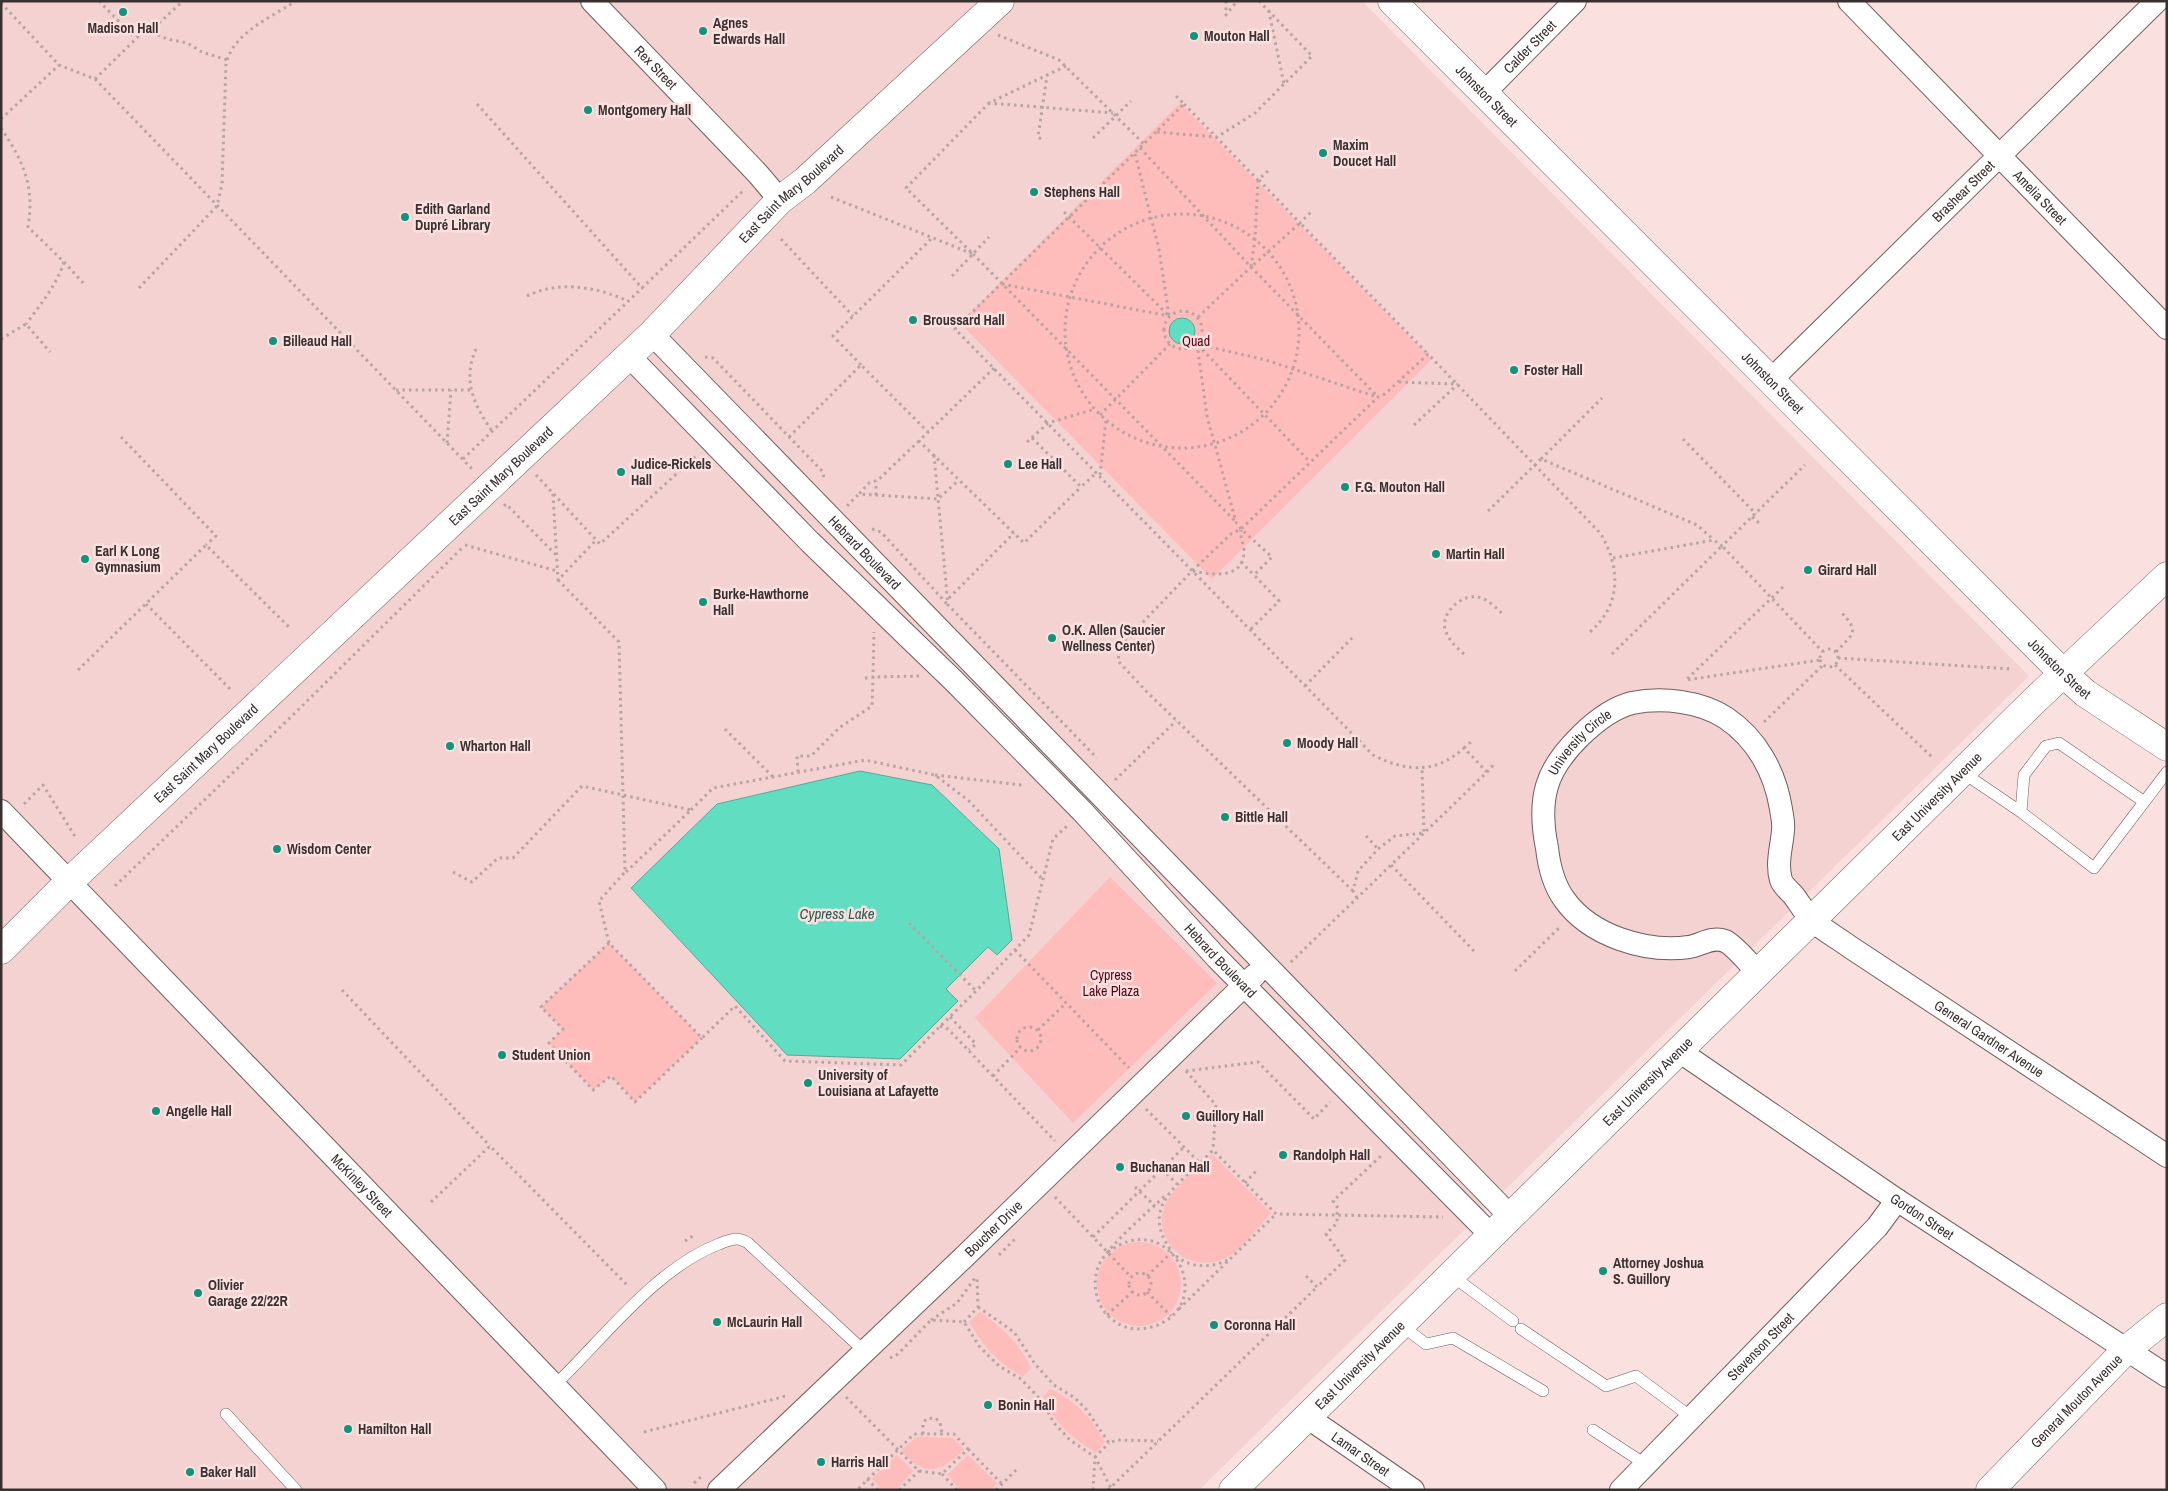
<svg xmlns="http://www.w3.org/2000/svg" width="2168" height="1491" viewBox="0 0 2168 1491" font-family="'Archivo Narrow',sans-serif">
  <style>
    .built { fill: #f3d2d1 }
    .green { fill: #febcba }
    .water { fill: #61dec2; stroke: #55aa96 }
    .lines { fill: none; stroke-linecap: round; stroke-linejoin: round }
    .service-casing { stroke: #725d5c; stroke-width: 12 }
    .minor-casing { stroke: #725d5c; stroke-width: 24 }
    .tertiary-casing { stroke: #725d5c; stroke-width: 29 }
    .secondary-casing { stroke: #725d5c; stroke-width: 29 }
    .path { stroke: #b7a4a3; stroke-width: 3; stroke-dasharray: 2.5 4; stroke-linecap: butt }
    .service { stroke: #fff; stroke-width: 11 }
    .minor { stroke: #fff; stroke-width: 22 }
    .tertiary { stroke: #fff; stroke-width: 28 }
    .secondary { stroke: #fff; stroke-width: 28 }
    .poi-dot { fill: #12937c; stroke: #fae1e0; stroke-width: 2 }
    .labels { text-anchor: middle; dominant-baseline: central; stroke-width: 5; stroke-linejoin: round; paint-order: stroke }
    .poi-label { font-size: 14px; font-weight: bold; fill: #3a3030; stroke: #fae1e0; text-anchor: start }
    .street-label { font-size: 14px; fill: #3a3030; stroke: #fae1e0 }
    .park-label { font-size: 14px; fill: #5c0112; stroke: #fae1e0 }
    .water-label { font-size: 15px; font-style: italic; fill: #295d51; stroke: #fae1e0 }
  </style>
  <rect width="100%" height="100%" fill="#fae1e0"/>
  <!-- built -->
  <path class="built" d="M1 1H1362L2029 676 1199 1490H1Z"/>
  <!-- green -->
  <path class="green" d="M1180 103 1432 359 1212 579 960 323Z
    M1110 877 1217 983 1073 1123 975 1018Z
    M609 943 702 1038 635 1102 611 1076 593 1090 549 1043 563 1029 541 1007Z
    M1212 1154 1271 1213C1258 1227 1238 1255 1221 1260 1180 1274 1145 1230 1171 1195 1182 1180 1199 1167 1212 1154Z
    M1097 1284a42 42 0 1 1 84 0a42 42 0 1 1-84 0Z
    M980 1312C1004 1330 1017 1340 1031 1368L1023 1377C995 1360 986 1349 969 1322Z
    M1050 1389C1078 1402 1090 1417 1105 1442L1096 1453C1069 1435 1058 1427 1043 1397Z
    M917 1437 953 1438 964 1450C940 1473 924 1478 901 1450Z
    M897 1455 913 1471 896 1490H882L872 1479Z
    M968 1455 997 1483 991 1490H960L947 1475Z"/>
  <!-- water -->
  <path class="water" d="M1169 331a13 13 0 1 1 26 0a13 13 0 1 1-26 0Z
    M860 771 932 785 999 849 1012 940 997 955 988 947 946 989 958 1001 900 1059 787 1055 631 888 717 804Z"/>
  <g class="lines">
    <defs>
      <path id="service" d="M1962 772 2021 812 2094 868 2167 772
        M2021 812 2024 775 2046 746 2059 743 2143 801
        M1451 1275 1513 1321
        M1401 1325 1426 1344 1453 1338 1543 1391
        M1521 1329 1606 1386 1636 1376 1691 1417
        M555 1385C603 1339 656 1268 719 1244 724 1242 731 1239 737 1239 741 1239 744 1241 748 1243L864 1351
        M226 1414 296 1490
        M1593 1430 1645 1464"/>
      <g id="minor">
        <path id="s1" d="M592 1 758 174 780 200"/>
        <path id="s2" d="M1849 1 2167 328"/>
        <path id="s3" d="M1484 93 1575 1"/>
        <path id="s4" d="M652 334 1511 1217"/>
        <path id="s5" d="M629 356 810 542 954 681 1082 811 1217 958 1492 1236"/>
        <path id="s6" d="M1770 381 2157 1"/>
        <path id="s7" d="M1 811 655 1490"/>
        <path id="s8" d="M1758 973C1751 965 1734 945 1725 941 1712 936 1701 945 1689 947 1646 953 1590 936 1564 899 1554 885 1549 866 1547 848 1543 828 1541 806 1547 786 1556 754 1600 711 1632 703 1662 697 1700 701 1726 718 1757 739 1775 772 1781 809 1782 816 1784 823 1783 830 1782 846 1776 863 1781 880 1783 886 1790 891 1794 896 1800 904 1805 913 1812 920 1823 930 1838 938 1850 947L2167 1156"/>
        <path id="s9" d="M1679 1051 1897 1200 2167 1376"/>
        <path id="s10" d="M1307 1417 1413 1490"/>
        <path id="s11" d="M719 1490 964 1257 1255 975"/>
        <path id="s12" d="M1621 1490 1877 1227 1897 1200"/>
      </g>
      <g id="tertiary">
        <path id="s13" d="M1 950 70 881 652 334 780 200 805 181 1000 1"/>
        <path id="s14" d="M1990 1490 2127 1349 2167 1317"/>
      </g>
      <g id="secondary">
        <path id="s15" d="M1392 1 2063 673 2085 693 2167 747"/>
        <path id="s16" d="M1233 1490 2035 700 2167 576"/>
      </g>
    </defs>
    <!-- service casing -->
    <use href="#service" class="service-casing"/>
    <!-- minor casing -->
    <use href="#minor" class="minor-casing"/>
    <!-- tertiary casing -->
    <use href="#tertiary" class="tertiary-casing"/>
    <!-- secondary casing -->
    <use href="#secondary" class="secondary-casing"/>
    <!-- path -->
    <path class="path" d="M99 1 135 38
      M1226 1V15L1237 1
      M1259 1 1312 56 1284 84 1269 12
      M1 3 59 65 95 79 473 470
      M147 28 158 24 183 1
      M998 35 1059 60 1144 144
      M1066 66 989 103 1113 113
      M95 79 146 29 167 39 187 43 202 52 227 60
      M1176 96 1184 104 1156 132 1217 137 1255 113 1284 84
      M477 104 642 288 745 189
      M1184 104 1258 180 1270 169
      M1 119 59 65
      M1 128C23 161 35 186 28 227L64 262C56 286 41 304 26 324
      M1156 132 955 329 1373 755C1407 772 1435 774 1464 748L1487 772 1290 963
      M1093 138 1131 101
      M1041 139 1038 137 1047 76
      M1140 148 1251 267 1378 397
      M1135 154 1159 249 1169 316
      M1258 180 1255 239 1251 267 1300 223 1428 354
      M1259 180 1300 223 1311 212
      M831 197 973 254 906 188 989 103
      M1064 212 1168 315
      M1065 331a117 117 0 1 1 234 0a117 117 0 1 1-234 0Z
      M781 239 853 316
      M973 254 1236 522
      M64 262 86 286
      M952 276 989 237
      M1002 284 1169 316
      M139 288 217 206 222 184 226 64C233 33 270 18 296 1
      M527 296C559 280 597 287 628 301
      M1164 330a19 19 0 1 1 38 0a19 19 0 1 1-38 0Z
      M1198 317 1251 267
      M1 339 26 324 50 352
      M1197 344 1207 416 1236 522 1241 529 1272 557 1254 575 1279 601 1250 630
      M1197 344 1266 360 1377 397
      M1198 345 1310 462
      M476 349C462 380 474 405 492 431
      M705 357 713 358 822 471 825 481
      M861 365 833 336 932 238
      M994 368 919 441 1024 543 1081 487
      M1399 382 1458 384
      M396 390H470
      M1100 415 1170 344
      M1414 425 1458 384
      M121 437 216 536 206 545
      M789 437 861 365 928 432
      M1032 438 1081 487 1096 473
      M1683 439 1756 514
      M919 441 878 480 869 483 859 494 938 499 959 480
      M1027 442 1048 423 1095 409
      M447 443 451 390
      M934 455 948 605 1097 758
      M463 459 642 288
      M1541 459 1602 398
      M536 475 600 544 697 455
      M1100 475 1106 420
      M553 494 558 580 596 540
      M876 495V481
      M504 506 506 504 557 556
      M847 506 859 494
      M1488 511 1541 459 1697 525 1714 540
      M1752 517 1759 523
      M872 529 881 532 948 605
      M465 545 557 571
      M1613 558 1714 540 1722 546 1805 465
      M1241 562 1254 575
      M1193 571C1213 575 1245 580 1244 549 1243 542 1240 538 1241 530
      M558 580 619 642 625 872 599 901 609 943 702 1038 735 1006 785 1061 901 1065 976 991 1029 935 1053 839 1067 826
      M1783 587 1686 680 1820 660
      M949 598 1014 533
      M146 604 230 689
      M1820 658a9 9 0 1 1 18 0a9 9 0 1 1-18 0Z
      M1836 652C1853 633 1861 633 1840 611
      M1464 654C1456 647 1448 640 1445 629 1441 613 1461 594 1477 597 1487 598 1496 608 1503 614
      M1612 654 1722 546 1823 652
      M1838 658 2012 669
      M1835 665 1933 758
      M78 670 206 545 291 629
      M865 678 873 677 874 632
      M1305 686 1352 638
      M1764 722 1823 665
      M725 729 773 777
      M1464 748 1472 741
      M798 772 797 756H811L839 728 872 706 873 677 919 676
      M1487 772 1495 763
      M935 775 1022 785
      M1115 780 1176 721
      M24 804 43 785 76 838
      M691 810 713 788 865 760 935 775 969 801 1043 880
      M1366 836 1378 849
      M1391 865 1475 952
      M453 872 472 882 498 858H513L582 786 691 810 626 872
      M115 886 297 711 464 546
      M1353 891 1147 692 1118 661 1120 646 1192 571 1231 534 1241 529 1378 397 1385 394 1428 354 1601 534C1621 569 1621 605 1590 632
      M1357 898 1353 891 1358 871 1378 849 1395 836 1424 833 1422 768
      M909 923 976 991
      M609 943 541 1007 563 1029 549 1043 593 1090 611 1076 635 1102 702 1038
      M1015 950 1129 1068
      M1515 971 1561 926
      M342 990 490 1146
      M950 1017 976 1044 969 1050
      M940 1026 948 1029 1055 1141
      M1017 1039a12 12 0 1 1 24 0a12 12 0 1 1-24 0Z
      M1038 1030 1066 1003
      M1186 1071 1258 1062 1314 1119 1330 1102
      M1186 1071 1216 1105 1213 1150
      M993 1076 1020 1048
      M1146 1109 1200 1163 1213 1150 1276 1214 1443 1217
      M1153 1160 1177 1184
      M1245 1183 1257 1170
      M1135 1187 1155 1206
      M1055 1197 1131 1277
      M431 1202 490 1146 629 1287
      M1093 1237 1184 1147
      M685 1241 696 1234
      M1170 1249C1143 1210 1172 1189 1200 1163
      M1108 1252C1167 1207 1217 1297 1160 1324 1149 1329 1135 1331 1123 1326 1111 1321 1102 1311 1098 1300 1094 1288 1094 1274 1100 1263 1111 1243 1148 1212 1166 1195
      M999 1255 1016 1238
      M1176 1256C1192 1269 1212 1268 1230 1259
      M1129 1284a11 11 0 1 1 22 0a11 11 0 1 1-22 0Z
      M1147 1276 1172 1252
      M1306 1276 1317 1287 1345 1260 1326 1234 1337 1223V1206L1333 1201 1382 1155
      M1147 1292 1171 1316
      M978 1307 1014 1332 1035 1364 1054 1385 1075 1398 1086 1409 1109 1443 1117 1440 1158 1441
      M1179 1309 1276 1214
      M1107 1315 1132 1292
      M931 1320 957 1303 975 1278
      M964 1322 978 1307 977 1276
      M890 1358 898 1354 931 1320 964 1322 979 1346 999 1366 1021 1379 1041 1400 1054 1423 1070 1440 1095 1457 1112 1490
      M846 1397 919 1471 942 1474 968 1449 954 1434H914L857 1490
      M644 1432 786 1396
      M923 1434V1424L926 1419 935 1418 940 1422 942 1434
      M968 1449 1002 1484
      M942 1474 957 1490
      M867 1479 878 1490
      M694 1483 702 1476
      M899 1490 919 1471
      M996 1490 1016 1470
      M1093 1490 1095 1457 1109 1443
      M1108 1490 1317 1287"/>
    <!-- service -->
    <use href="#service" class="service"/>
    <!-- minor -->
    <use href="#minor" class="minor"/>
    <!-- tertiary -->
    <use href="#tertiary" class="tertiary"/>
    <!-- secondary -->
    <use href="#secondary" class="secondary"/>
  </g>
  <!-- markers -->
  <g class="poi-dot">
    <circle cx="123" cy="12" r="5"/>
    <circle cx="703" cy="31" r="5"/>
    <circle cx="1194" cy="36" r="5"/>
    <circle cx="588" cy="110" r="5"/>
    <circle cx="1323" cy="153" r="5"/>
    <circle cx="1034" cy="192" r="5"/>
    <circle cx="405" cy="217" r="5"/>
    <circle cx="913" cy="320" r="5"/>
    <circle cx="273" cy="341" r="5"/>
    <circle cx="1514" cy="370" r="5"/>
    <circle cx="1008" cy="464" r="5"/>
    <circle cx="621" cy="472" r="5"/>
    <circle cx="1345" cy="487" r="5"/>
    <circle cx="1436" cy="554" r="5"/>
    <circle cx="85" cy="559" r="5"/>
    <circle cx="1808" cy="570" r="5"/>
    <circle cx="703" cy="602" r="5"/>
    <circle cx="1052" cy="638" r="5"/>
    <circle cx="1287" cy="743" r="5"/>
    <circle cx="450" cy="746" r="5"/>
    <circle cx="1225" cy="817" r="5"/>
    <circle cx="277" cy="849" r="5"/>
    <circle cx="502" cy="1055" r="5"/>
    <circle cx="808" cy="1083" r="5"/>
    <circle cx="156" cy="1111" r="5"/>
    <circle cx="1186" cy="1116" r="5"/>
    <circle cx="1283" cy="1155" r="5"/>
    <circle cx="1120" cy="1167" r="5"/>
    <circle cx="1603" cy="1271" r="5"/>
    <circle cx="198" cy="1293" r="5"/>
    <circle cx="717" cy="1322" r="5"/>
    <circle cx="1214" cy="1325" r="5"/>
    <circle cx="988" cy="1405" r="5"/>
    <circle cx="348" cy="1429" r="5"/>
    <circle cx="821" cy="1462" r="5"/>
    <circle cx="190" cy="1472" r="5"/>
  </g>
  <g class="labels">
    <!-- poi labels -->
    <g class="poi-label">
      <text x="713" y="23">Agnes<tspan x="713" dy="16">Edwards Hall</tspan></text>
      <text x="123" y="28" text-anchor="middle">Madison Hall</text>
      <text x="1204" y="36">Mouton Hall</text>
      <text x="598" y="110">Montgomery Hall</text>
      <text x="1333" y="145">Maxim<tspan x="1333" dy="16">Doucet Hall</tspan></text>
      <text x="1044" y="192">Stephens Hall</text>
      <text x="415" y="209">Edith Garland<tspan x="415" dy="16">Dupré Library</tspan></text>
      <text x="923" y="320">Broussard Hall</text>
      <text x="283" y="341">Billeaud Hall</text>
      <text x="1524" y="370">Foster Hall</text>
      <text x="631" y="464">Judice-Rickels<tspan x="631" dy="16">Hall</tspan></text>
      <text x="1018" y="464">Lee Hall</text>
      <text x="1355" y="487">F.G. Mouton Hall</text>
      <text x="95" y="551">Earl K Long<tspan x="95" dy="16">Gymnasium</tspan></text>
      <text x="1446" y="554">Martin Hall</text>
      <text x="1818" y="570">Girard Hall</text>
      <text x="713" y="594">Burke-Hawthorne<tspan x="713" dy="16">Hall</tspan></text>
      <text x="1062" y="630">O.K. Allen (Saucier<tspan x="1062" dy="16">Wellness Center)</tspan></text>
      <text x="1297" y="743">Moody Hall</text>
      <text x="460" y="746">Wharton Hall</text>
      <text x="1235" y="817">Bittle Hall</text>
      <text x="287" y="849">Wisdom Center</text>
      <text x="512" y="1055">Student Union</text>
      <text x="818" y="1075">University of<tspan x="818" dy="16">Louisiana at Lafayette</tspan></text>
      <text x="166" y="1111">Angelle Hall</text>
      <text x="1196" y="1116">Guillory Hall</text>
      <text x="1293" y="1155">Randolph Hall</text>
      <text x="1130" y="1167">Buchanan Hall</text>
      <text x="1613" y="1263">Attorney Joshua<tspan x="1613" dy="16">S. Guillory</tspan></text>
      <text x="208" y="1285">Olivier<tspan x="208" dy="16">Garage 22/22R</tspan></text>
      <text x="727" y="1322">McLaurin Hall</text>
      <text x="1224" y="1325">Coronna Hall</text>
      <text x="998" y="1405">Bonin Hall</text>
      <text x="358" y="1429">Hamilton Hall</text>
      <text x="831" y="1462">Harris Hall</text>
      <text x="200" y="1472">Baker Hall</text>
    </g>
    <!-- street labels -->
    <g class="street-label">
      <text stroke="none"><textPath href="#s3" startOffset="65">Calder Street</textPath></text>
      <text stroke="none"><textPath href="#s1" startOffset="92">Rex Street</textPath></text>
      <text stroke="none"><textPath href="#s15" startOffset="134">Johnston Street</textPath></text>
      <text stroke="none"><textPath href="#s6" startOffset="271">Brashear Street</textPath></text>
      <text stroke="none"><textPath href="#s13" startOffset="1094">East Saint Mary Boulevard</textPath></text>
      <text stroke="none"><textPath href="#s2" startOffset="274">Amelia Street</textPath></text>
      <text stroke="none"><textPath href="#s15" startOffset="539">Johnston Street</textPath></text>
      <text stroke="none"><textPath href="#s13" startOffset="689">East Saint Mary Boulevard</textPath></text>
      <text stroke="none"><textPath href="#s4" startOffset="305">Hebrard Boulevard</textPath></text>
      <text stroke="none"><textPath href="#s15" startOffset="944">Johnston Street</textPath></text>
      <text stroke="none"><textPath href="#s8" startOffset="396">University Circle</textPath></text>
      <text stroke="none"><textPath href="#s13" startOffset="284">East Saint Mary Boulevard</textPath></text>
      <text stroke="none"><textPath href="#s16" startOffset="988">East University Avenue</textPath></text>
      <text stroke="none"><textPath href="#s5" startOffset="846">Hebrard Boulevard</textPath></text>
      <text stroke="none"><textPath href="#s8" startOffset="1005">General Gardner Avenue</textPath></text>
      <text stroke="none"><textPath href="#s16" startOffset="582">East University Avenue</textPath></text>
      <text stroke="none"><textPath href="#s7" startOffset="520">McKinley Street</textPath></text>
      <text stroke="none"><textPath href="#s9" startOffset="294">Gordon Street</textPath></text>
      <text stroke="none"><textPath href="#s11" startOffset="379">Boucher Drive</textPath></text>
      <text stroke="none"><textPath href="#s12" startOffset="200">Stevenson Street</textPath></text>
      <text stroke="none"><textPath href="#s16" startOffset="178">East University Avenue</textPath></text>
      <text stroke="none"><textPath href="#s14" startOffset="124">General Mouton Avenue</textPath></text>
      <text stroke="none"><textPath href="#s10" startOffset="65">Lamar Street</textPath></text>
    </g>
    <!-- park labels -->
    <g class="park-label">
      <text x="1196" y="341">Quad</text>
      <text x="1111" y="975">Cypress<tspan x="1111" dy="16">Lake Plaza</tspan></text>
    </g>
    <!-- water labels -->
    <g class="water-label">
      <text x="837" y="913">Cypress Lake</text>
    </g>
  </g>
  <!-- border -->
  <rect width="2168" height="1491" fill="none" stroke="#3a3030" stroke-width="5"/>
</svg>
